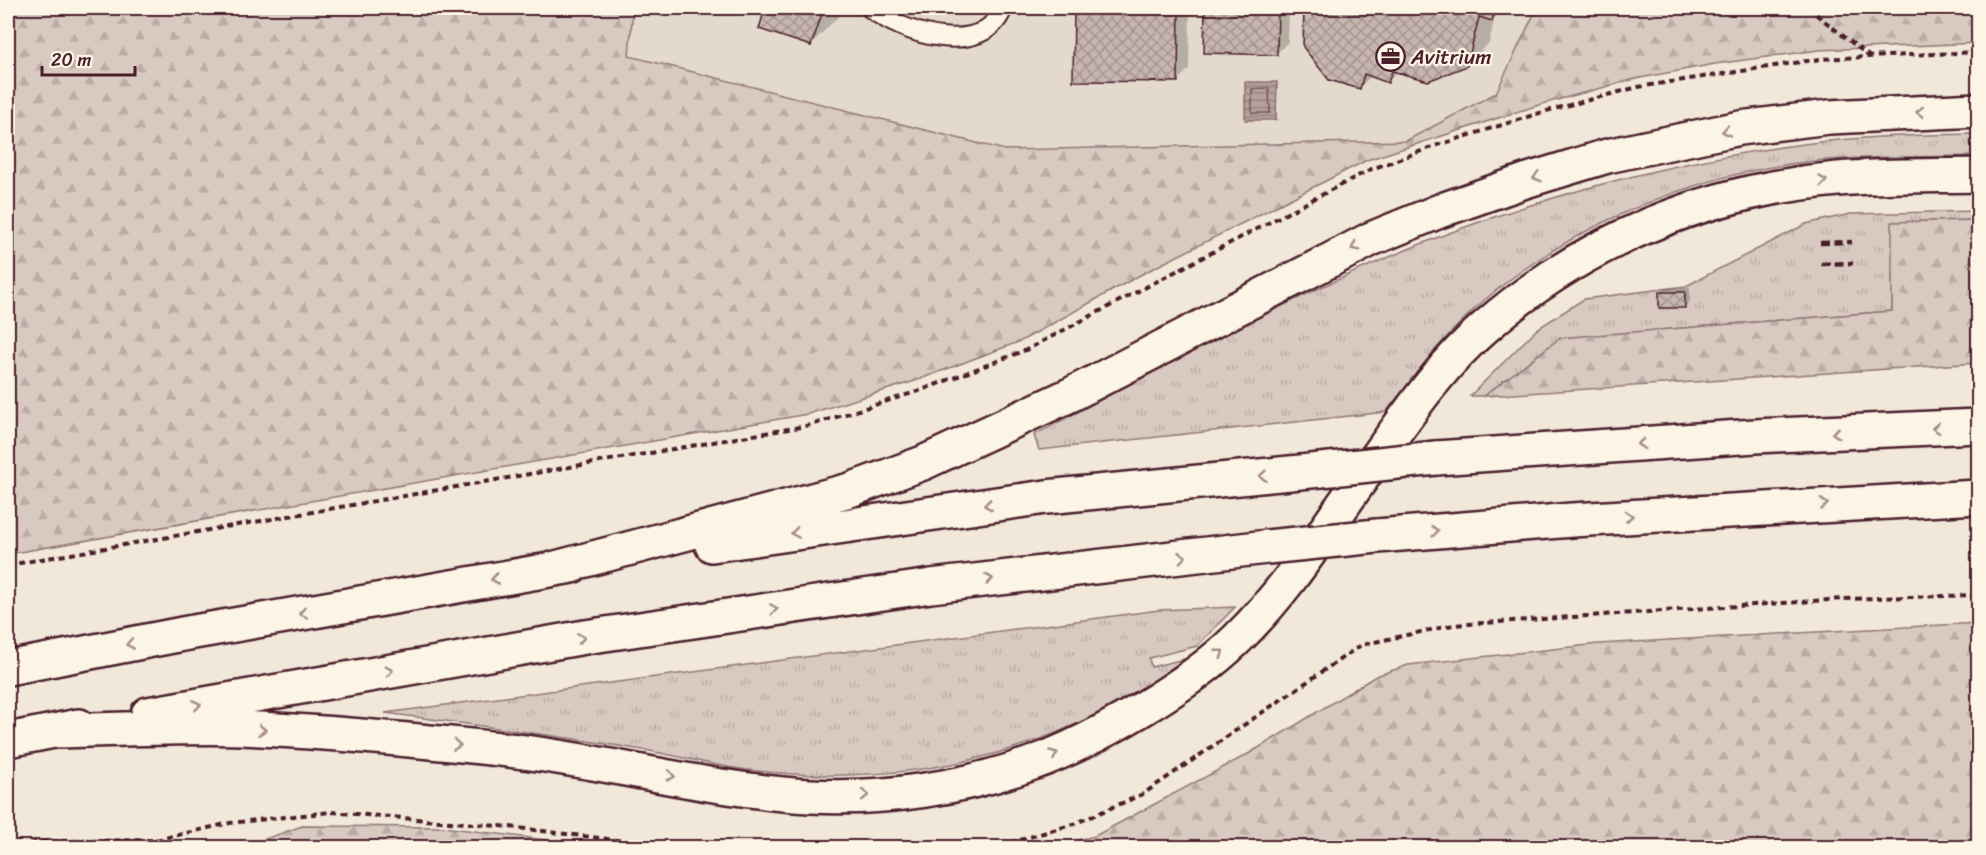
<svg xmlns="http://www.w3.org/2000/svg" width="1986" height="855" viewBox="0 0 1986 855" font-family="Sriracha,sans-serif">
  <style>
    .built { fill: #e4d9cd }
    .grass { fill: url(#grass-tufts); stroke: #917476; stroke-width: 1.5 }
    .forest { fill: url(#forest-firs); stroke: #917476; stroke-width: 1.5 }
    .water { fill: url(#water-rules); stroke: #8b6d6f; stroke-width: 1.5 }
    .shadow { fill: #0003 }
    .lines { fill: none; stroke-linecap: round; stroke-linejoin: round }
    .shore { stroke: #755358; stroke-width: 1.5 }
    .building { fill: url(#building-cross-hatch); stroke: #4a1f2b; stroke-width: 1.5 }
    .service-casing { stroke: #4a1f2b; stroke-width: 22 }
    .motorway-casing { stroke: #4a1f2b; stroke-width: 38 }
    .path { stroke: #4a1f2b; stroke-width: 4; stroke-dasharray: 6 4.5; stroke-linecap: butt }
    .service { stroke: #fcf5e5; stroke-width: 18 }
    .motorway { stroke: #fcf5e5; stroke-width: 33 }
    .rail { stroke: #4a1f2b; stroke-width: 4.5; stroke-dasharray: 9 4.5; stroke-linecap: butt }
    .motorway-bridge-casing { stroke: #4a1f2b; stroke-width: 38; stroke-linecap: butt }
    .motorway-bridge { stroke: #fcf5e5; stroke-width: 33 }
    .oneway { stroke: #a38a88 }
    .labels { text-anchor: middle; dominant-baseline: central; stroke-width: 4.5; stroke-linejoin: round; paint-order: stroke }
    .poi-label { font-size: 21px; fill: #4a1f2b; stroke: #fcf5e5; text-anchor: start }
  </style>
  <defs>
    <pattern id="grass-tufts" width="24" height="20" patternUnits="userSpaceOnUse" patternTransform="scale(1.5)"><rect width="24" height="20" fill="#d8cac0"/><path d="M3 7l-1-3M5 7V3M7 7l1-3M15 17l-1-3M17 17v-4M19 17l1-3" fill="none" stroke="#bbada5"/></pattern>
    <pattern id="forest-firs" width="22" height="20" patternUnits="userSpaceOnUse" patternTransform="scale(1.5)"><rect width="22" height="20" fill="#d8cac0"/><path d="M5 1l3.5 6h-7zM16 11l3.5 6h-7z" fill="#bbada5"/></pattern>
    <pattern id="water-rules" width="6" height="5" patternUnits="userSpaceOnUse" patternTransform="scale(1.5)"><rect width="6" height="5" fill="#b6a19c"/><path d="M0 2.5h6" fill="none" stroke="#96837f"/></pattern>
    <pattern id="building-cross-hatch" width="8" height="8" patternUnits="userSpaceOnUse" patternTransform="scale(1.5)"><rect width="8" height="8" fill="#c7b6af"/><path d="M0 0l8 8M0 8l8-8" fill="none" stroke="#a4938f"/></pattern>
  </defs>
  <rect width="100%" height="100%" fill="#f1e8da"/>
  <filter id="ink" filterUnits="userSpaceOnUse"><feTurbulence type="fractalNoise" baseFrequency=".0167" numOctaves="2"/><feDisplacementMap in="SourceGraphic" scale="12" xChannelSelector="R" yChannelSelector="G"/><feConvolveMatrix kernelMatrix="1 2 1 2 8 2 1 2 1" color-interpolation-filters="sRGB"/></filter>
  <g filter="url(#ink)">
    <!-- built -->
    <path class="built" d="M633 8H1662L1525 87 1406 141 1005 150 628 56Z"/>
    <!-- grass -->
    <path class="grass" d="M1978 134V156C1924 157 1869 156 1815 161 1682 174 1533 240 1443 341 1423 363 1405 388 1386 412L1039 450 1034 435C1184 357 1333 271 1494 217 1597 182 1704 156 1812 143 1867 136 1923 135 1978 134Z
      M1978 211V220L1893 222 1892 311 1560 338 1484 396H1470L1537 329 1584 299 1686 286 1806 224 1850 214Z
      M1235 607 1197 646 1149 658 1151 667 1184 659C1055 757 909 789 748 770 711 766 674 754 637 749 553 735 469 724 385 713L1159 610Z"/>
    <!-- forest -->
    <path class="forest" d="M8 8H633L629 56 1005 150 1406 141 1496 93 1537 8H1978V43L1819 50 1715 64 1635 79 1542 104 1367 160 1142 274 1021 341 915 381 808 414 8 554Z
      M1978 220V363L1484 396 1560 338 1892 311V222Z
      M1978 623V847H1047L1095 836 1250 753 1376 676 1408 665 1598 644Z
      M302 826 443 827 602 847H243Z"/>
    <!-- water -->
    <path class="water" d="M1245 82H1277L1276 120H1245Z"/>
    <!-- shadow -->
    <path class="shadow" d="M767 8H842L839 16 811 44 760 28Z
      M1075 8H1190L1189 69 1177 81 1075 79Z
      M1206 8H1289L1288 42 1277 53 1205 52Z
      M1306 8H1504L1495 16 1489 43 1467 65 1398 71 1388 81 1372 75 1360 87 1304 46Z
      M1690 287V301L1685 306 1660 293 1666 288Z"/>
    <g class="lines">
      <!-- shore -->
      <path class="shore" d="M1269 88 1270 113H1252V89Z"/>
    </g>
    <!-- building -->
    <path class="building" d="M765 8H824L811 46 759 29Z
      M1074 8H1179L1178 82 1073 81Z
      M1205 8H1278L1277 55 1204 53Z
      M1304 8H1496L1492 21 1479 17 1467 66 1428 81 1392 71 1388 83 1364 74 1360 89 1329 80 1303 47Z
      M1659 292H1685V308H1659Z"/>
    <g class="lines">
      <defs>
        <path id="service" d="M870 8C901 33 983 60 1003 8"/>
        <path id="motorway" d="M1436 458 1755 436 1978 426
          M1377 536 1572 520 1978 497
          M712 545 1046 497 1321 470
          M552 569 850 490 923 463 1070 395 1371 239 1442 210 1525 181 1607 156 1740 128 1829 117 1978 110
          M8 668 188 633 572 566
          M148 714 585 637 931 586 1267 547
          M57 731C118 730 180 726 241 728 327 732 414 740 500 749 604 760 705 790 810 796 884 800 964 788 1033 763 1094 741 1190 685 1236 640 1290 588 1330 521 1375 460 1408 414 1441 365 1485 327 1583 241 1708 190 1838 179 1885 175 1932 176 1978 175
          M8 740 79 726"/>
      </defs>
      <!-- service casing -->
      <use href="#service" class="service-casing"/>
      <!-- motorway casing -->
      <use href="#motorway" class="motorway-casing"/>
      <!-- path -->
      <path class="path" d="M1808 8 1870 57
        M8 565 811 425 919 391 1026 350 1369 170 1435 146 1543 112 1638 87 1820 59 1978 52
        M156 840 230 823 331 812 510 827 680 848
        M10 848 40 842 156 840 178 848
        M979 848 1006 844 1074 824 1143 794 1361 645 1453 625 1843 599 1978 595"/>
      <!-- service -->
      <use href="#service" class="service"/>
      <!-- motorway -->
      <use href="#motorway" class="motorway"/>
      <!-- rail -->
      <path class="rail" d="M1820 243 1852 242
        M1821 264 1853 263"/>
      <defs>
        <path id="motorway-bridge" d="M1321 470 1436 458
          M1267 547 1377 536"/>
      </defs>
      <!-- motorway-bridge casing -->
      <use href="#motorway-bridge" class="motorway-bridge-casing"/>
      <!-- motorway-bridge -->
      <use href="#motorway-bridge" class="motorway-bridge"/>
    </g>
    <!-- one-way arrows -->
    <defs><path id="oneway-chevron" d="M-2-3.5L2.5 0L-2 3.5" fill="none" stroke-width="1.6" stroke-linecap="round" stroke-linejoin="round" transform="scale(1.5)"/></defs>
    <g class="oneway">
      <use href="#oneway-chevron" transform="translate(1920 112) rotate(179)"/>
      <use href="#oneway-chevron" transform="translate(1726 131) rotate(170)"/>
      <use href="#oneway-chevron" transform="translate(1537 177) rotate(163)"/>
      <use href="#oneway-chevron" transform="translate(1823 181) rotate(-8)"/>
      <use href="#oneway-chevron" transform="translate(1355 247) rotate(153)"/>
      <use href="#oneway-chevron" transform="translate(1936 428) rotate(177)"/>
      <use href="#oneway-chevron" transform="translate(1836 433) rotate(177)"/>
      <use href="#oneway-chevron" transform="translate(1641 444) rotate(176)"/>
      <use href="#oneway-chevron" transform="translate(1263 476) rotate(175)"/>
      <use href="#oneway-chevron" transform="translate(1824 504) rotate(-3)"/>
      <use href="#oneway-chevron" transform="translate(988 505) rotate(172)"/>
      <use href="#oneway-chevron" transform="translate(1629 516) rotate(-4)"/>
      <use href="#oneway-chevron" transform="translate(1435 531) rotate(-5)"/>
      <use href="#oneway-chevron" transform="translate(795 533) rotate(172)"/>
      <use href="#oneway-chevron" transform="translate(1182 557) rotate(-7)"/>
      <use href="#oneway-chevron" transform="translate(495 579) rotate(170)"/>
      <use href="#oneway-chevron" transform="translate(989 579) rotate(-7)"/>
      <use href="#oneway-chevron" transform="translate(774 609) rotate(-8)"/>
      <use href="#oneway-chevron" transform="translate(303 613) rotate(170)"/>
      <use href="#oneway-chevron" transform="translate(581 638) rotate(-9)"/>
      <use href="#oneway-chevron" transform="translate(130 644) rotate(169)"/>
      <use href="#oneway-chevron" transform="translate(1220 653) rotate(-38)"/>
      <use href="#oneway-chevron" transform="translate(389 671) rotate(-10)"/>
      <use href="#oneway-chevron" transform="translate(197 705) rotate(-10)"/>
      <use href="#oneway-chevron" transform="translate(262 730) rotate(4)"/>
      <use href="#oneway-chevron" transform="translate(457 745) rotate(5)"/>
      <use href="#oneway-chevron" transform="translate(1054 754) rotate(-24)"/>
      <use href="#oneway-chevron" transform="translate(671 776) rotate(11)"/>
      <use href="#oneway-chevron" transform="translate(865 795) rotate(-1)"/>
    </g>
  </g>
  <!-- icons -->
  <defs>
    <symbol id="office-ring" viewBox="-11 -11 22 22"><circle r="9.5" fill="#fcf5e5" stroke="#4a1f2b" stroke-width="1.5"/><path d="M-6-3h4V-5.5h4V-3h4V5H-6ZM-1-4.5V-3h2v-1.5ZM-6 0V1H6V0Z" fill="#4a1f2b"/></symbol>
  </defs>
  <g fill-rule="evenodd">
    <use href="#office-ring" x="1374" y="40" width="33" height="33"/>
  </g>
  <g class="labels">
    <!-- poi labels -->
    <g class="poi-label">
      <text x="1411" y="57">Avitrium</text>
    </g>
  </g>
  <!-- margin -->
  <rect width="1986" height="855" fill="none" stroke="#fcf5e5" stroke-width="30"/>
  <rect x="15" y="15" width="1956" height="825" fill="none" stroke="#4a1f2b" stroke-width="2" filter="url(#ink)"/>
  <!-- scale -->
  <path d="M42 66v9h93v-9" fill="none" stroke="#4a1f2b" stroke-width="3"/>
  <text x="51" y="66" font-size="18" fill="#4a1f2b" stroke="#fcf5e5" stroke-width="4.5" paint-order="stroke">20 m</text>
</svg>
